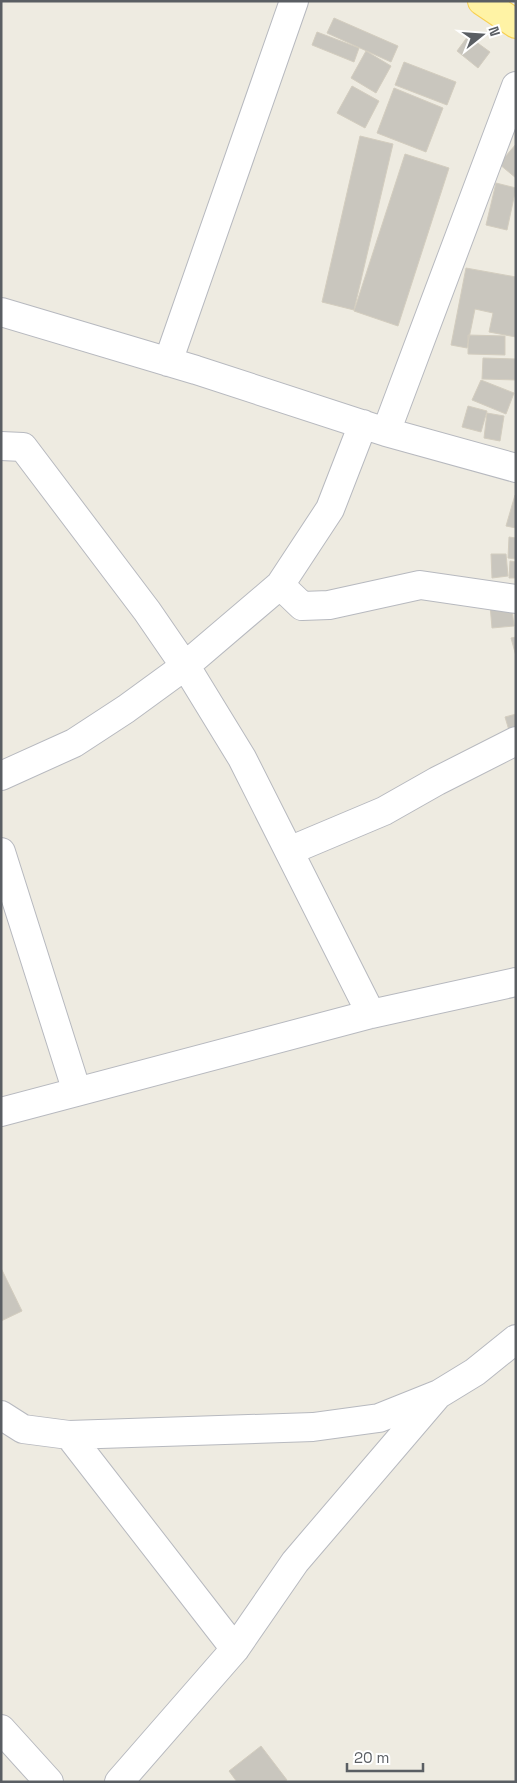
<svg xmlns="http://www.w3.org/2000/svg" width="517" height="1783" viewBox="0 0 517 1783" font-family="'Space Grotesk',sans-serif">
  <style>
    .building { fill: #c9c6be; stroke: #d3cdbf }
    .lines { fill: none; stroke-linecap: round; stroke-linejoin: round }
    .street-casing { stroke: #b7b9bf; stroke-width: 30 }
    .primary-casing { stroke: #f8cf50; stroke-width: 30 }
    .street { stroke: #fff; stroke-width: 28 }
    .primary { stroke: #fff3a5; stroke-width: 28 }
  </style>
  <rect width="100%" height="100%" fill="#eeebe1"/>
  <!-- building -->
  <path class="building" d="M334 18 398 46 391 62 327 33Z
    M317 32 359 48 354 62 312 45Z
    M468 36 490 52 478 68 457 51Z
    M366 51 391 66 376 93 351 78Z
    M404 62 456 82 447 105 395 85Z
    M352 86 379 101 365 128 337 113Z
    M394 88 443 108 426 152 377 133Z
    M360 136 393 144 354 310 322 302Z
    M516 144V178L499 164Z
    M405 154 449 168 398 326 354 311Z
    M496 183 516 188 507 230 486 225Z
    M466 268 516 277V337L489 332 493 313 475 309 467 348 451 345Z
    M468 335 505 336V355L468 354Z
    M483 358 516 359V380L482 379Z
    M481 380 514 393 506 414 472 400Z
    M468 406 487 411 481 432 462 427Z
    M487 413 504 416 500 441 484 438Z
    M515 495H516V528L506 526Z
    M509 537 516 538V559L508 558Z
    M491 554H506L508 576 492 578Z
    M510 561 516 562V578H509Z
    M511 602 514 626 492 628 490 605Z
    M516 637V656L511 638Z
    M516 714V736L511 737 505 717Z
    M1 1268 22 1311 1 1321Z
    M261 1746 287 1780 284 1782H237L229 1771Z"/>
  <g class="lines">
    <defs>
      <path id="street" d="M1 312 196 370 386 432 516 468
        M168 362 294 1
        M386 432 516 86
        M1 446 23 447 147 611 193 678 242 758 371 1014
        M280 585 302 606 329 605 420 585 516 599
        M1 776 74 743 126 709 185 666 280 585 330 509 363 424
        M289 851 384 811 437 781 516 741
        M1 852 77 1092
        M1 1112 371 1014 516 982
        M1 1415 23 1429 69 1435 313 1427 379 1418 439 1394 475 1372 516 1339
        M69 1435 235 1649
        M1 1729 49 1782
        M119 1782 235 1649 295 1562 436 1397"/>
      <path id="primary" d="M482 1 516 24"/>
    </defs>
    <!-- street casing -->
    <use href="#street" class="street-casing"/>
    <!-- primary casing -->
    <use href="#primary" class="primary-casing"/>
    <!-- street -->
    <use href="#street" class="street"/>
    <!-- primary -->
    <use href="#primary" class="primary"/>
  </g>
  <!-- border -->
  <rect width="517" height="1783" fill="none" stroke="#5a5e63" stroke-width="5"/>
  <!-- north arrow -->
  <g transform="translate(482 35) rotate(73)" stroke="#ffffff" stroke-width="4" paint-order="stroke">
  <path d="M0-4L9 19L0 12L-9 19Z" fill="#5a5e63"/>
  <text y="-8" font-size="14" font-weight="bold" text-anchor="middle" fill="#5a5e63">N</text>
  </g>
  <!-- scale -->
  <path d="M347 1763v8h76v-8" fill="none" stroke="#5a5e63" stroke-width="2.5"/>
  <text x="354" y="1763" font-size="15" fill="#5a5e63" stroke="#ffffff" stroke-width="4" paint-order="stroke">20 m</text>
</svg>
